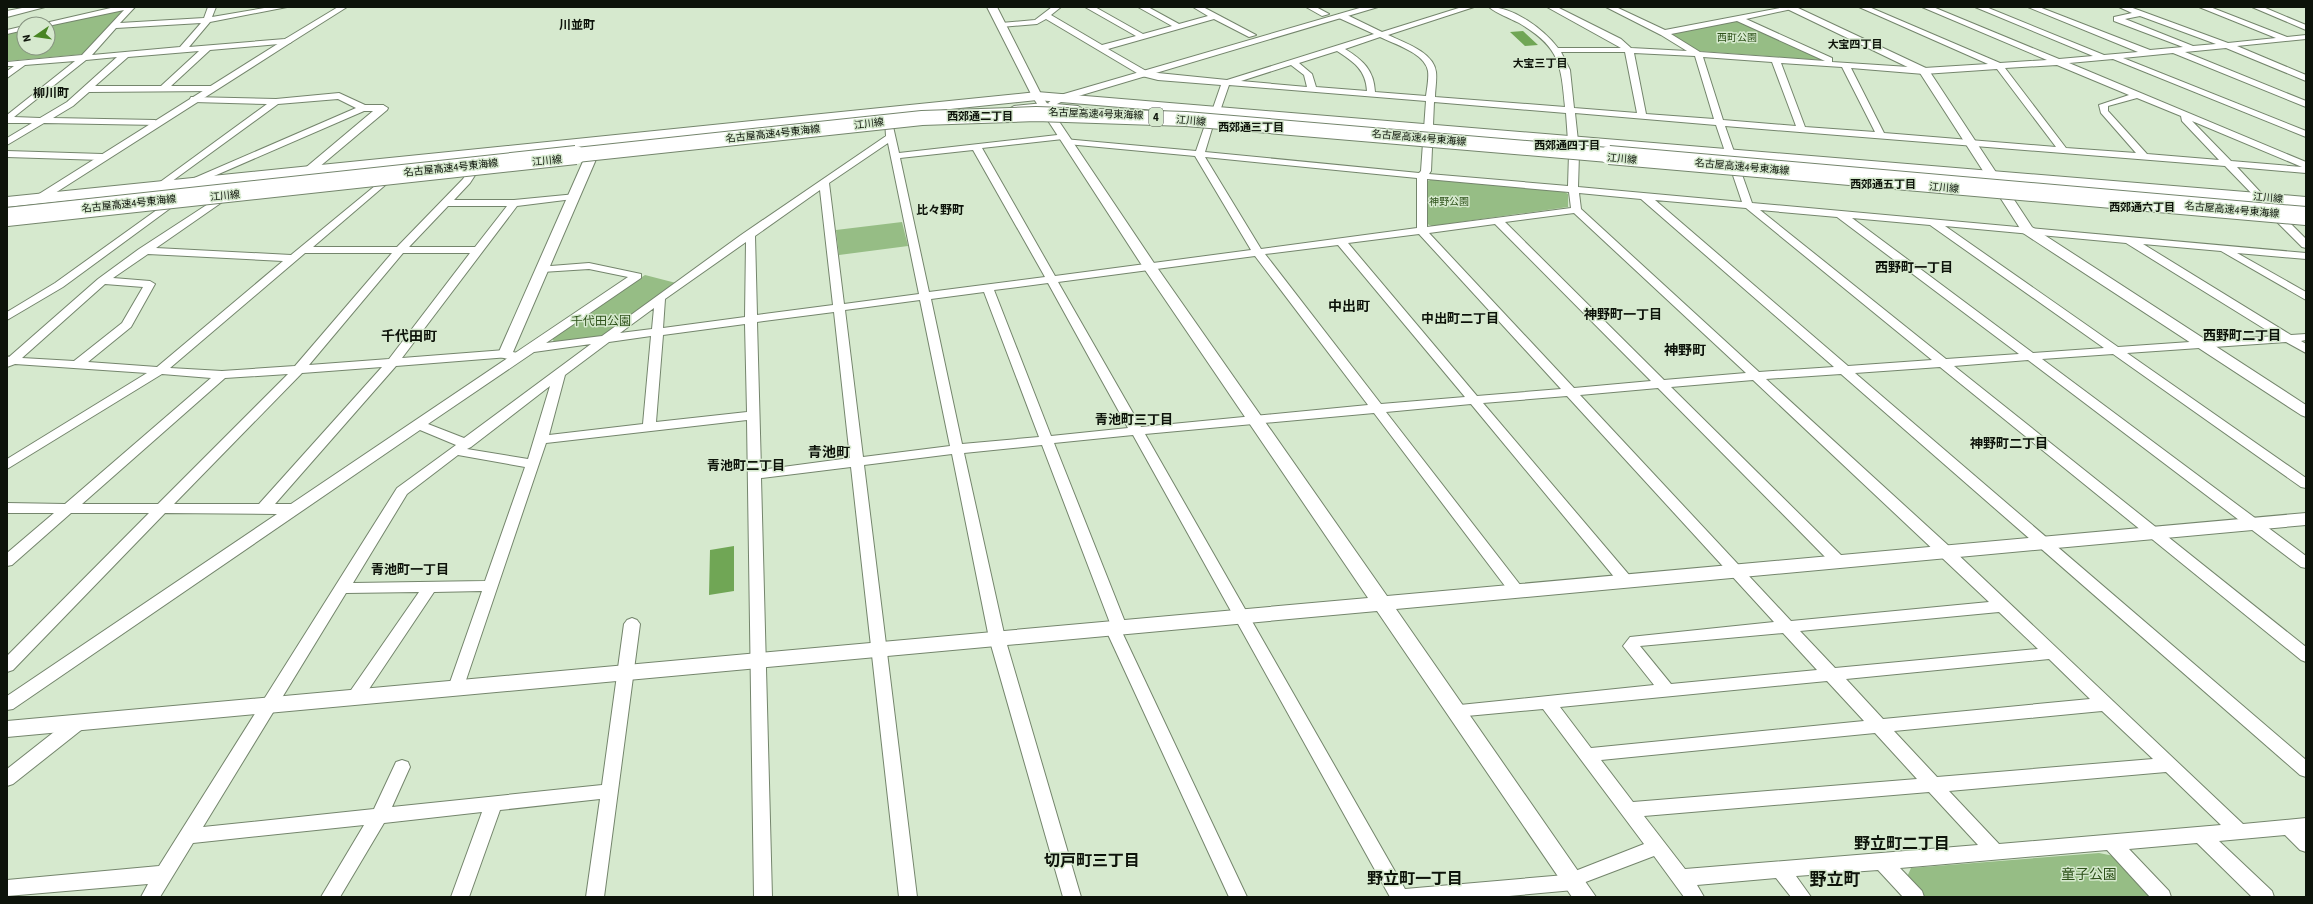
<svg xmlns="http://www.w3.org/2000/svg" width="2313" height="904" viewBox="0 0 2313 904" font-family="'Source Sans 3','Noto Sans JP',sans-serif">
  <style>
    .green { fill: #96bd85 }
    .water { fill: #70a655 }
    .lines { fill: none; stroke-linecap: round; stroke-linejoin: round }
    .minor-casing { stroke: #74856c; stroke-width: 2 }
    .tertiary-casing { stroke: #74856c; stroke-width: 2 }
    .primary-casing { stroke: #74856c; stroke-width: 2 }
    .motorway-casing { stroke: #74856c; stroke-width: 2 }
    .minor { fill: #fff; fill-rule: evenodd }
    .tertiary { fill: #fff; fill-rule: evenodd }
    .primary { fill: #fff; fill-rule: evenodd }
    .motorway { fill: #fff; fill-rule: evenodd }
    .motorway-bridge-far1-casing { stroke: #74856c; stroke-width: 16; stroke-linecap: butt }
    .motorway-bridge-casing { stroke: #74856c; stroke-width: 20; stroke-linecap: butt }
    .motorway-bridge-far1 { stroke: #fff; stroke-width: 14 }
    .motorway-bridge { stroke: #fff; stroke-width: 18 }
    .labels { text-anchor: middle; dominant-baseline: central; stroke-width: 3; stroke-linejoin: round; paint-order: stroke }
    .far-park-label { font-size: 10px; fill: #2d5119; stroke: #d6e9ce }
    .far-street-label { font-size: 10px; fill: #0d130a; stroke: #d6e9ce }
    .far-neighbourhood-label { font-size: 11px; font-weight: bold; fill: #0d130a; stroke: #d6e9ce }
    .shield { fill: #d6e9ce; stroke: #495345; stroke-width: 1 }
    .shield-label { font-size: 11px; font-weight: bold; fill: #0d130a }
    .far-quarter-label { font-size: 12px; font-weight: bold; fill: #0d130a; stroke: #d6e9ce }
    .park-label { font-size: 12px; fill: #2d5119; stroke: #d6e9ce }
    .neighbourhood-label { font-size: 13px; font-weight: bold; fill: #0d130a; stroke: #d6e9ce }
    .quarter-label { font-size: 14px; font-weight: bold; fill: #0d130a; stroke: #d6e9ce }
    .near-park-label { font-size: 14px; fill: #2d5119; stroke: #d6e9ce }
    .near-neighbourhood-label { font-size: 16px; font-weight: bold; fill: #0d130a; stroke: #d6e9ce }
    .near-quarter-label { font-size: 17px; font-weight: bold; fill: #0d130a; stroke: #d6e9ce }
  </style>
  <rect width="100%" height="100%" fill="#d6e9ce"/>
  <!-- green -->
  <path class="green" d="M119 10H123L84 54 7 61V34L24 30V48H48V25Z
    M1737 21 1741 22 1822 59 1820 60 1698 51 1669 34Z
    M1432 179 1563 191 1568 194V207L1432 226 1427 224 1428 181Z
    M902 222 908 246 839 255 836 230Z
    M645 275 676 283 609 333 600 337 555 343 551 337Z
    M2099 853 2114 856 2152 897H1925L1907 877 1911 868Z"/>
  <!-- water -->
  <path class="water" d="M1523 31 1538 45 1525 46 1510 32Z
    M734 546V591L709 595 710 550Z"/>
  <g class="lines">
    <defs>
      <path id="minor" d="M115 7H135L120 23 204 18 208 7H216L212 17 270 7H287L210 22 189 47 285 39 338 7H347L290 43 210 50 171 86H211L215 89 214 91 89 92 73 106 53 118 155 120 159 123 158 125 44 123 7 145V138L32 123H7V115L75 61 25 65 7 78V71L14 66H7V62L82 55 124 10 48 26V24H41ZM201 23 180 47 92 55 116 28ZM199 51 161 86H95L128 57ZM117 57 67 102 40 118 14 117 86 60Z
        M1052 7H1061L1051 15 1102 45 1136 36 1085 7H1095L1143 34 1172 26 1138 7H1148L1179 24 1208 16 1193 7H1203L1256 35 1249 37 1214 19 1108 49 1148 72 1227 80 1374 34 1339 18V14H1345L1382 32 1462 7H1474L1388 35C1403 42 1434 52 1436 72 1437 80 1435 89 1435 97L1565 107C1561 64 1560 47 1519 23 1510 18 1497 14 1489 7 1514 7 1543 29 1558 48H1621L1547 7H1557L1621 39 1631 48 1687 51 1661 35 1606 7H1616L1665 30 1785 7H1801L1746 19 1832 58V62L1924 68 1988 64 1859 7H1869L2000 63 2047 60 1922 7H1933L2059 59 2093 56 1975 7H1986L2104 55 2138 52 2028 7H2039L2150 50 2183 47 2114 21V17L2132 13 2119 7H2130L2228 43 2276 38 2199 7H2210L2287 37 2306 35V39L2237 46 2306 75V81L2226 48 2185 52 2306 101V107L2173 53 2123 58 2306 131V137L2113 59 2069 63 2306 162V173L2237 167 2263 195 2265 197 2260 200 2257 199 2225 166 1725 126 1752 203 2306 253V259L2237 253 2306 292V300L2221 251 2143 244 2291 335 2306 334V340L2301 341 2306 344V353L2286 342 2127 353 2306 478V488L2301 487 2113 354 2042 359 2306 556V568L2301 567 2028 360 1954 366 2306 647V662L2301 660 1940 367 1855 373 2306 760V777L2300 775 1841 374 1766 379 1950 547 2243 824 2306 818V852L2300 850 2285 835 2219 841 2272 891 2274 897H2252L2197 843 2129 849 2169 891 2171 897H2150L2107 850 1900 868 1922 891 1924 897H1903L1878 870 1796 876 1811 897H1791L1776 878 1697 885 1704 897H1684L1654 856 1583 883 1580 888 1574 890 1498 897H1390L1133 435 1054 443 1127 627 1122 632 1247 897H1229L1105 628 1110 623 1042 445 964 453 1005 638 1081 897H1063L989 638 952 454 864 465 917 897H899L851 467 761 478 772 897H754L747 420 546 443 462 692 456 694 450 692 448 688 482 591 434 592 361 701 355 703 349 701 347 697 349 693 419 592 346 593 203 827 374 809 396 762 402 760 408 762 410 767 392 807 602 785 624 624 627 620 632 618 637 620 640 624 604 897H586L600 799 500 810 469 897H451L482 812 384 823 340 897H321L364 825 193 843 160 897H141L148 884 7 896V880L159 866 397 488 456 445 420 430 13 709 7 710V696L277 514 165 513 13 670 7 672V656L149 513H71L12 565 7 566V553L54 513H7V503L65 504 211 378 162 374 7 469V459L147 373 15 364 7 367V356L9 357 98 279 139 249 225 193 230 196 228 198 156 248 291 255 387 176 392 179 390 181 313 247H397L463 179 471 167 474 166 479 169 470 183 454 200H514L576 194 578 196 573 199 517 206 402 358 505 350 511 354 509 357 396 366 275 504H291L628 277 589 269 542 272 537 269 538 267 589 263 641 274V278L546 343 602 336 741 235 886 136 885 120 892 122 899 153 1066 134V138L1063 139 982 148 1055 276 1251 250 1195 156 1067 144 1064 143V139L1196 151 1206 122 1210 119 1214 122 1205 152 1419 173 1421 171 1426 101 1229 85 1220 111 1213 113 1212 111 1221 85 1158 80 1142 76 1046 19 1037 24 1001 27 997 25 1001 23 1035 20ZM2140 16 2216 44 2193 46 2125 19ZM1737 21 1825 61 1700 52 1671 34ZM1380 37C1394 44 1425 53 1428 71 1429 79 1427 88 1426 96L1375 92C1374 70 1363 60 1345 49ZM1337 51C1354 62 1366 70 1367 91L1316 87 1312 74 1299 63ZM1561 52H1625L1637 113 1574 108 1570 70ZM1634 53 1695 56 1714 119 1646 114ZM1703 57 1772 62 1796 126 1723 120ZM1781 63 1842 67 1875 132 1805 127ZM1291 65 1304 75 1307 87 1241 81ZM2057 65 2129 95 2099 105 2101 113 2136 153 2066 148 2005 68ZM1851 68 1924 74 1997 69 2056 147 1884 133ZM2137 98 2181 116 2182 121 2219 160 2147 154 2108 111V106ZM1434 102 1566 113 1568 141 1573 144 1578 141 1575 113 1716 125 1742 202 1578 187 1579 154 1574 151 1569 154 1568 186 1429 174 1431 171ZM2192 121 2302 167 2231 161ZM888 143 919 294 844 304 829 183ZM973 150 1045 277 929 292 900 158ZM1205 157 1417 178V228L1261 249ZM1427 179 1569 192 1571 208 1427 227ZM820 190 833 305 757 315 755 236ZM1579 193 1641 199 1834 367 1759 372 1581 209ZM1655 200 1746 208 1932 360 1848 366ZM448 206H507L475 247H409ZM1760 210 1837 217 2019 354 1946 359ZM1574 213 1746 373 1664 380 1505 222ZM1852 218 1930 225 2104 348 2033 353ZM1495 224 1651 381 1574 388 1429 233ZM1945 226 2126 243 2276 336 2118 347ZM1419 234 1561 389 1477 396 1348 243ZM746 242 745 317 663 328 665 299ZM1338 245 1465 397 1381 404 1265 254ZM305 253H392L295 366 222 371 170 368ZM403 253H470L389 359 309 365ZM148 254 283 261 157 367 88 362 131 327 155 284 150 281 113 278ZM1255 256 1368 405 1141 427 1058 282ZM1048 283 1128 428 1051 436 994 290ZM105 284 143 287 122 323 74 361 22 358ZM984 292 1039 437 962 444 931 299ZM920 300 950 446 863 457 845 310ZM654 308 652 329 620 333ZM834 312 850 458 761 470 757 322ZM745 324 747 412 656 422 663 335ZM651 336 643 424 549 435 565 375 609 342ZM591 344 464 438 428 424 534 352ZM382 367 259 504H174L302 373ZM288 374 158 504H82L225 378ZM1753 380 1989 602 1791 621 1580 395 1658 388 1833 565H1843L1845 561 1843 557 1671 387ZM550 386 528 459 467 449 471 447ZM1567 396 1774 622 1630 637 1623 646 1654 685 1450 706 1448 711 1450 716 1456 717 1543 709 1644 844 1565 875 1405 889 1145 434 1374 413 1511 594H1521L1523 590 1521 586 1386 412 1471 404 1620 584H1630L1632 580 1630 576 1483 403ZM458 455 525 467 485 581 353 583 407 494ZM1999 612 2038 649 1835 668 1800 631ZM1783 633 1817 670 1671 684 1640 646ZM2049 659 2090 699 1883 719 1846 679ZM1827 681 1864 721 1591 748 1560 707ZM2102 711 2153 759 1937 777 1894 731ZM1875 733 1917 779 1633 802 1601 760ZM2166 772 2221 825 1999 844 1949 791ZM1929 792 1978 845 1685 869 1644 816Z
        M1306 7H1316L1329 14 1322 16Z
        M2252 7H2263L2306 25V30Z
        M24 26V30L7 34V30Z
        M339 93 365 105H383L387 108 383 111H364L198 183H192V179L356 108 338 99 278 104 164 187H158L156 185 267 104 194 102 190 99 191 97 276 99Z
        M7 151 102 154 107 157 102 160 7 157Z
        M172 199 176 200V204L63 287 7 320V312L55 283Z
        M2279 215 2283 216 2306 239V248L2302 247 2275 220V216Z
        M79 715 85 717 87 722 85 727 13 784 7 786V769L73 717Z"/>
      <path id="tertiary" d="M27 7H45L7 17V11Z
        M987 7H997L1042 96 1156 266 1387 596 2306 513V525L1396 609 1596 897H1572L1377 611 7 737V721L1368 598 1143 267 1032 96Z
        M1363 7H1378L1065 100 1053 106 1048 103 1057 96Z
        M1783 7H1796L1928 69 2032 227 2306 405V417L2301 415 2023 233 1920 73Z
        M287 38 292 41 290 43 41 202H33L31 199Z
        M383 105 388 108 387 110 312 173H304L302 171 304 169 379 106Z
        M591 154 597 157 513 352 521 354 523 357 516 361 500 357 498 354 585 157Z"/>
      <path id="primary" d="M1037 92 2306 197V207L1037 100 7 207V197Z
        M1044 103 1078 106 1085 110 1078 114 1044 111 1014 114 1007 110 1014 106Z"/>
      <path id="motorway" d="M2115 183 2136 189 2161 192 2163 196 2161 200C2150 202 2113 198 2107 188L2109 184Z"/>
    </defs>
    <!-- minor casing -->
    <use href="#minor" class="minor-casing"/>
    <!-- tertiary casing -->
    <use href="#tertiary" class="tertiary-casing"/>
    <!-- primary casing -->
    <use href="#primary" class="primary-casing"/>
    <!-- motorway casing -->
    <use href="#motorway" class="motorway-casing"/>
    <!-- minor -->
    <use href="#minor" class="minor"/>
    <!-- tertiary -->
    <use href="#tertiary" class="tertiary"/>
    <!-- primary -->
    <use href="#primary" class="primary"/>
    <!-- motorway -->
    <use href="#motorway" class="motorway"/>
    <defs>
      <path id="motorway-bridge-far1" d="M567 156 922 118 1036 114 1186 119 1620 156"/>
      <path id="motorway-bridge" d="M1609 155 2306 216
        M7 217 576 155"/>
    </defs>
    <!-- motorway-bridge-far1 casing -->
    <use href="#motorway-bridge-far1" class="motorway-bridge-far1-casing"/>
    <!-- motorway-bridge casing -->
    <use href="#motorway-bridge" class="motorway-bridge-casing"/>
    <!-- motorway-bridge-far1 -->
    <use href="#motorway-bridge-far1" class="motorway-bridge-far1"/>
    <!-- motorway-bridge -->
    <use href="#motorway-bridge" class="motorway-bridge"/>
  </g>
  <g class="labels">
    <!-- far-park labels -->
    <g class="far-park-label">
      <text x="1737" y="38">西町公園</text>
      <text x="1449" y="202">神野公園</text>
    </g>
    <!-- far-street labels -->
    <g class="far-street-label">
      <text transform="translate(1096 114) rotate(2)">名古屋高速4号東海線</text>
      <text transform="translate(1191 121) rotate(5)">江川線</text>
      <text transform="translate(869 124) rotate(-7)">江川線</text>
      <text transform="translate(773 134) rotate(-6)">名古屋高速4号東海線</text>
      <text transform="translate(1419 138) rotate(5)">名古屋高速4号東海線</text>
      <text transform="translate(1622 159) rotate(5)">江川線</text>
      <text transform="translate(547 161) rotate(-6)">江川線</text>
      <text transform="translate(1742 167) rotate(5)">名古屋高速4号東海線</text>
      <text transform="translate(451 168) rotate(-6)">名古屋高速4号東海線</text>
      <text transform="translate(1944 188) rotate(5)">江川線</text>
      <text transform="translate(225 196) rotate(-6)">江川線</text>
      <text transform="translate(2268 198) rotate(5)">江川線</text>
      <text transform="translate(129 204) rotate(-6)">名古屋高速4号東海線</text>
      <text transform="translate(2232 210) rotate(5)">名古屋高速4号東海線</text>
    </g>
    <!-- far-neighbourhood labels -->
    <g class="far-neighbourhood-label">
      <text x="1855" y="44">大宝四丁目</text>
      <text x="1540" y="63">大宝三丁目</text>
      <text x="980" y="116">西郊通二丁目</text>
      <text x="1251" y="127">西郊通三丁目</text>
      <text x="1567" y="145">西郊通四丁目</text>
      <text x="1883" y="184">西郊通五丁目</text>
      <text x="2142" y="207">西郊通六丁目</text>
    </g>
    <!-- shield labels -->
    <rect class="shield" x="1149" y="108" width="14" height="18" rx="3"/>
    <g class="shield-label">
      <text x="1156" y="117">4</text>
    </g>
    <!-- far-quarter labels -->
    <g class="far-quarter-label">
      <text x="577" y="25">川並町</text>
      <text x="51" y="93">柳川町</text>
      <text x="940" y="210">比々野町</text>
    </g>
    <!-- park labels -->
    <g class="park-label">
      <text x="601" y="321">千代田公園</text>
    </g>
    <!-- neighbourhood labels -->
    <g class="neighbourhood-label">
      <text x="1914" y="268">西野町一丁目</text>
      <text x="1623" y="315">神野町一丁目</text>
      <text x="1460" y="319">中出町二丁目</text>
      <text x="2242" y="336">西野町二丁目</text>
      <text x="1134" y="420">青池町三丁目</text>
      <text x="2009" y="444">神野町二丁目</text>
      <text x="746" y="466">青池町二丁目</text>
      <text x="410" y="570">青池町一丁目</text>
    </g>
    <!-- quarter labels -->
    <g class="quarter-label">
      <text x="1349" y="307">中出町</text>
      <text x="409" y="337">千代田町</text>
      <text x="1685" y="351">神野町</text>
      <text x="829" y="453">青池町</text>
    </g>
    <!-- near-park labels -->
    <g class="near-park-label">
      <text x="2089" y="875">童子公園</text>
    </g>
    <!-- near-neighbourhood labels -->
    <g class="near-neighbourhood-label">
      <text x="1902" y="844">野立町二丁目</text>
      <text x="1092" y="861">切戸町三丁目</text>
      <text x="1415" y="879">野立町一丁目</text>
    </g>
    <!-- near-quarter labels -->
    <g class="near-quarter-label">
      <text x="1835" y="880">野立町</text>
    </g>
  </g>
  <!-- border -->
  <rect width="2313" height="904" fill="none" stroke="#0d130a" stroke-width="16"/>
  <!-- north arrow -->
  <g transform="translate(36 36) rotate(257)"><circle r="19" fill="#d6e9ce" stroke="#869380"/>
  <path d="M0-3L7 15L0 10L-7 15Z" fill="#488523"/>
  <text y="-6" font-size="11" font-weight="bold" text-anchor="middle" fill="#0d130a">N</text>
  </g>
</svg>
